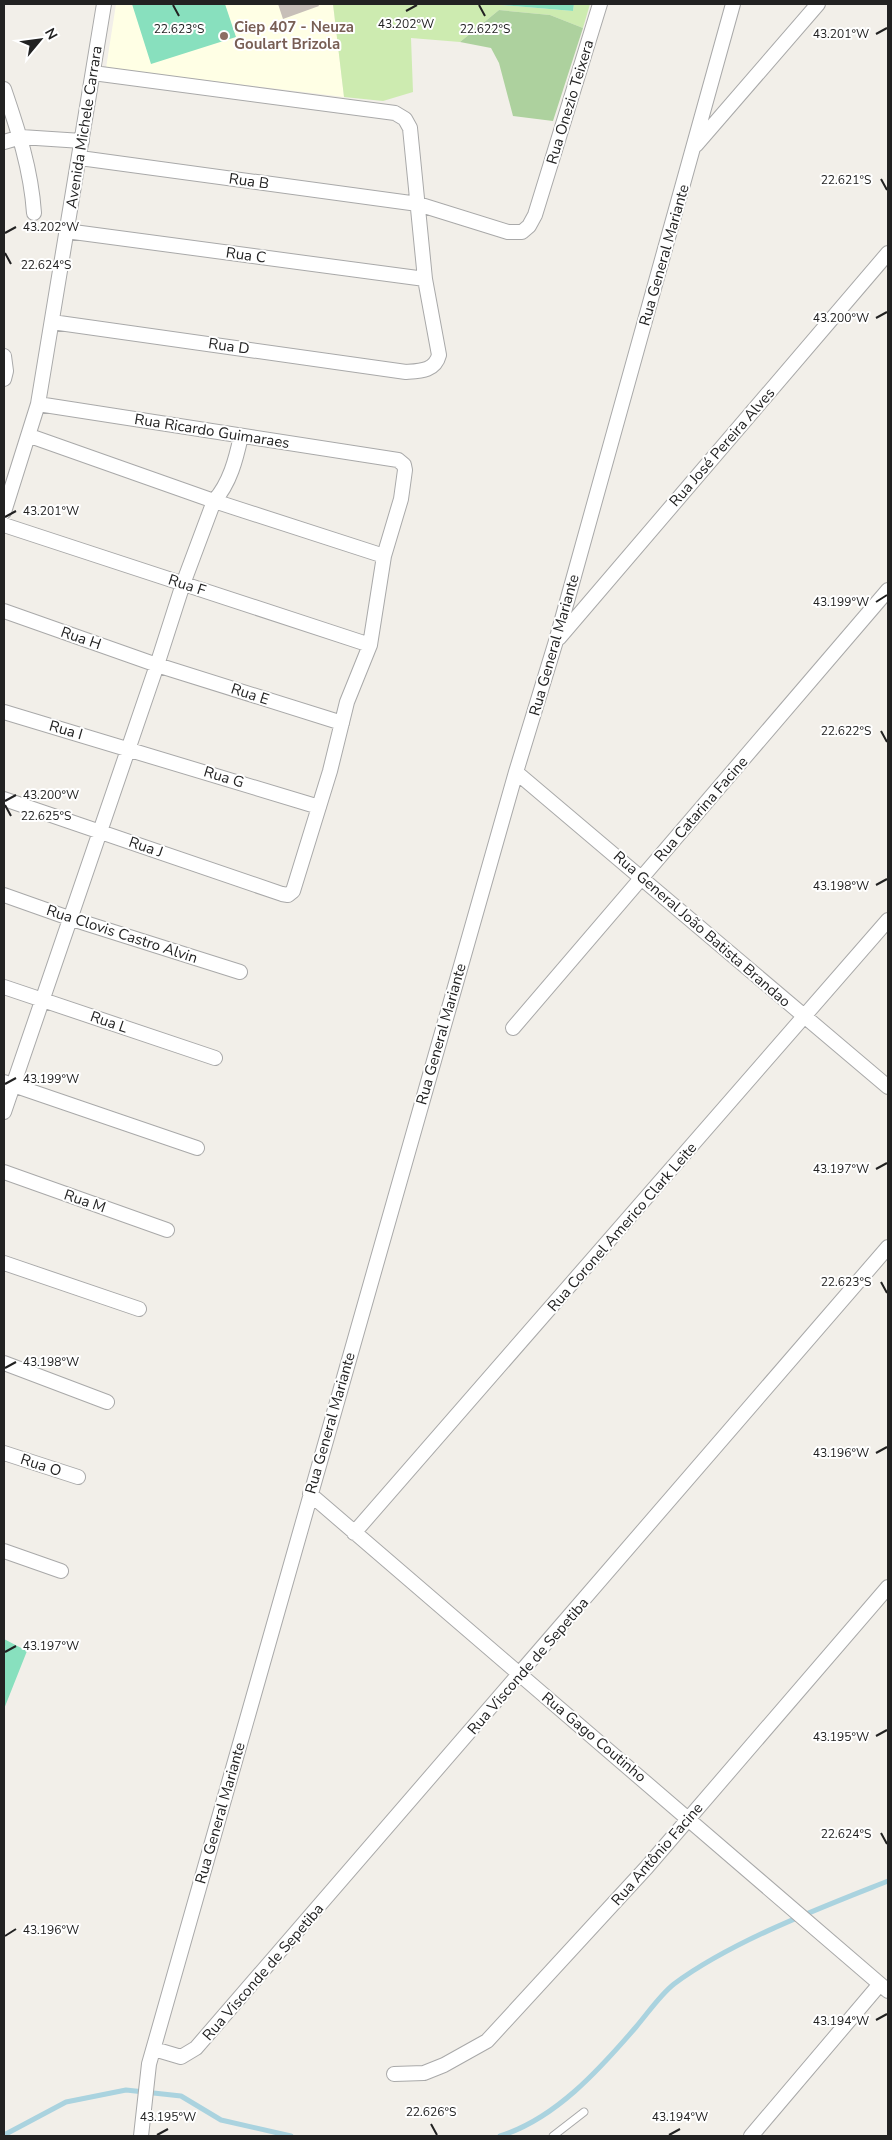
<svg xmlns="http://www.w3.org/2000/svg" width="892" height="2140" viewBox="0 0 892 2140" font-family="'Nunito Sans',sans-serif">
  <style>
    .education { fill: #ffffe5 }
    .grass { fill: #cdebb0 }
    .forest { fill: #add19e }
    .pitch { fill: #88e0be }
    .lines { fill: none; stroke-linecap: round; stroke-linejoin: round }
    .stream { stroke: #aad3df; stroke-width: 5 }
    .building { fill: #c7bfb8 }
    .service-casing { stroke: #a9a9a9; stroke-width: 9 }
    .minor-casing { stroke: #a9a9a9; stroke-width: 16 }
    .service { stroke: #fff; stroke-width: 7 }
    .minor { stroke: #fff; stroke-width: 14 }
    .ticks { fill: none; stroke: #222; stroke-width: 2 }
    .education-dot { fill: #8d6e63; stroke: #fff; stroke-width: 2 }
    .labels { text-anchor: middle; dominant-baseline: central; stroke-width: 4; stroke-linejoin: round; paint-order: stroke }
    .education-label { font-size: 15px; font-weight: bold; fill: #785e54; stroke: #fff; text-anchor: start }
    .street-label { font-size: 15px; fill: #222; stroke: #fff }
    .ticks-label { font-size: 12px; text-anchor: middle; fill: #222; stroke: #fff; stroke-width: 4; stroke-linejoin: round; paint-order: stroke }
  </style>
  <rect width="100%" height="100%" fill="#f2efe9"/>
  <!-- education -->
  <path class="education" d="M116 4H333L344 97 106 68Z"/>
  <!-- grass -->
  <path class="grass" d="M333 4H490L573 11 574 4H590L583 28 550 15 499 10 460 42 411 38 413 92 383 101 344 97Z"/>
  <!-- forest -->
  <path class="forest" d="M499 10 550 15 583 28 553 121 513 116 499 63 491 48 460 42Z"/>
  <!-- pitch -->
  <path class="pitch" d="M132 4H225L236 37 151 64Z
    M490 4H574L573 11Z
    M4 1639 27 1651 4 1709Z"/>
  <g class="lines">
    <!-- stream -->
    <path class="stream" d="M4 2135 66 2102 126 2090 181 2096 221 2120 291 2136
      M500 2136C555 2119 599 2070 636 2027 648 2013 660 1995 674 1984 732 1941 820 1908 888 1881"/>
  </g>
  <!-- building -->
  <path class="building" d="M278 4H318L319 6 283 19Z"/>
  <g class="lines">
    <defs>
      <path id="service" d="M553 2136 584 2112"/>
      <path id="minor" d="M4 89C18 130 31 169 34 213
        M4 142 21 137 82 141
        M696 145 818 4
        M80 158 418 204 508 232H522L529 226 535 215 600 4
        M66 231 425 279
        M52 322 406 372C420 371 435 371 439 355L425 279 410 128 405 119 395 113 93 73
        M4 356 6 371 4 379
        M30 436 214 501 384 556
        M4 512 38 404 104 4
        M4 525 370 645
        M4 611 157 665 342 723
        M559 638 888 253
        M4 712 319 807
        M516 772 888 1087
        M4 799 282 894 288 895 293 891 330 771 347 702 370 645 384 556 401 499 405 470 404 465 398 460 38 404
        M4 895 69 918 240 972
        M4 987 215 1058
        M513 1028 888 590
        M4 1082 197 1148
        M4 1112 157 665 183 584 214 501C230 483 236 459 241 436
        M4 1172 167 1230
        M4 1263 139 1309
        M4 1363 107 1402
        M4 1453 78 1477
        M310 1494 888 1991
        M354 1533 888 920
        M4 1551 61 1571
        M154 2049 181 2057 196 2048 888 1247
        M394 2074 424 2073 444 2065 487 2041 647 1867 888 1587
        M141 2136 149 2064 516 772 556 641 733 4
        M751 2136 880 1984"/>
    </defs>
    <!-- service casing -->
    <use href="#service" class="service-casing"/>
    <!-- minor casing -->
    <use href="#minor" class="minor-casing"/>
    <!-- service -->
    <use href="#service" class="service"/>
    <!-- minor -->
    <use href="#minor" class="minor"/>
  </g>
  <!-- ticks -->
  <path class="ticks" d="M173 5 179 16M479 5 485 16M406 11 417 5M876 34 887 28M881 179 887 190M5 233 16 227M5 253 11 264M876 318 887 312M5 517 16 511M876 602 887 595M881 731 887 742M5 801 16 795M5 805 11 816M876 885 887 879M5 1084 16 1078M876 1169 887 1163M881 1282 887 1293M5 1368 16 1362M876 1453 887 1447M5 1652 16 1646M876 1736 887 1730M881 1833 887 1844M5 1936 16 1929M876 2020 887 2014M431 2124 437 2135M157 2135 168 2129M669 2135 680 2129"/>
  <!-- markers -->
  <circle class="education-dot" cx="224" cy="36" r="5"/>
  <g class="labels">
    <!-- education labels -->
    <g class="education-label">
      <text x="234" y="27">Ciep 407 - Neuza<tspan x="234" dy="17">Goulart Brizola</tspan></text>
    </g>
    <!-- street labels -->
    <g class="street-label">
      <text transform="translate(570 102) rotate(-73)">Rua Onezio Teixera</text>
      <text transform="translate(84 127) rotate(-81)">Avenida Michele Carrara</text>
      <text transform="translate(249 181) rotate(8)">Rua B</text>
      <text transform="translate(246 255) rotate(8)">Rua C</text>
      <text transform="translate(664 255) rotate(-74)">Rua General Mariante</text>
      <text transform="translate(229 346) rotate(8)">Rua D</text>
      <text transform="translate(212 431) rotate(9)">Rua Ricardo Guimaraes</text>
      <text transform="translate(722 447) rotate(-49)">Rua José Pereira Alves</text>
      <text transform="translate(187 585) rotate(18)">Rua F</text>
      <text transform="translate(81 638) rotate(19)">Rua H</text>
      <text transform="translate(554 645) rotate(-74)">Rua General Mariante</text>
      <text transform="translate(250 694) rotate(18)">Rua E</text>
      <text transform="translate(66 730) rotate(16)">Rua I</text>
      <text transform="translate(224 777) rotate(17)">Rua G</text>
      <text transform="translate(701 809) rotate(-49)">Rua Catarina Facine</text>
      <text transform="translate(146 847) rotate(19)">Rua J</text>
      <text transform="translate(702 929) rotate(41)">Rua General João Batista Brandao</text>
      <text transform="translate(122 934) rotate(18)">Rua Clovis Castro Alvin</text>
      <text transform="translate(109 1022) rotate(19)">Rua L</text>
      <text transform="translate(441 1034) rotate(-74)">Rua General Mariante</text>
      <text transform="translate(85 1201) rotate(19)">Rua M</text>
      <text transform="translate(622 1227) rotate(-49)">Rua Coronel Americo Clark Leite</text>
      <text transform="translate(330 1423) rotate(-74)">Rua General Mariante</text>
      <text transform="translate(41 1465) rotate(18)">Rua O</text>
      <text transform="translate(528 1666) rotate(-49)">Rua Visconde de Sepetiba</text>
      <text transform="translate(594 1737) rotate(40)">Rua Gago Coutinho</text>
      <text transform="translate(220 1813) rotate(-74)">Rua General Mariante</text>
      <text transform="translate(657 1854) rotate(-49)">Rua Antônio Facine</text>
      <text transform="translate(263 1972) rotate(-49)">Rua Visconde de Sepetiba</text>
    </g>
  </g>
  <g class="ticks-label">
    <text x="406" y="28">43.202°W</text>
    <text x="179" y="33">22.623°S</text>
    <text x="485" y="33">22.622°S</text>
    <text x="841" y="38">43.201°W</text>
    <text x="846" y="184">22.621°S</text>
    <text x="51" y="231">43.202°W</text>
    <text x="46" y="269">22.624°S</text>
    <text x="841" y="322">43.200°W</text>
    <text x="51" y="515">43.201°W</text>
    <text x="841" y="606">43.199°W</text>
    <text x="846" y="735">22.622°S</text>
    <text x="51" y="799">43.200°W</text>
    <text x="46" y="820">22.625°S</text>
    <text x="841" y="890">43.198°W</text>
    <text x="51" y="1083">43.199°W</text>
    <text x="841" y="1173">43.197°W</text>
    <text x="846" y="1286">22.623°S</text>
    <text x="51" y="1366">43.198°W</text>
    <text x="841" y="1457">43.196°W</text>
    <text x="51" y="1650">43.197°W</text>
    <text x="841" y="1741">43.195°W</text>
    <text x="846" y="1838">22.624°S</text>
    <text x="51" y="1934">43.196°W</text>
    <text x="841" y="2025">43.194°W</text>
    <text x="431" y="2116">22.626°S</text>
    <text x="168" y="2121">43.195°W</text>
    <text x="680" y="2121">43.194°W</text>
  </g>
  <!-- border -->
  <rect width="892" height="2140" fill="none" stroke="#222222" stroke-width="10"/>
  <!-- north arrow -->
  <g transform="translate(40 40) rotate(61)" stroke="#ffffff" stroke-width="4" paint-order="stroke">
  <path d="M0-4L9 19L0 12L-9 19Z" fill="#222222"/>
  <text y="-8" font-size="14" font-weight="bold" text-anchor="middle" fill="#222222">N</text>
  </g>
</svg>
